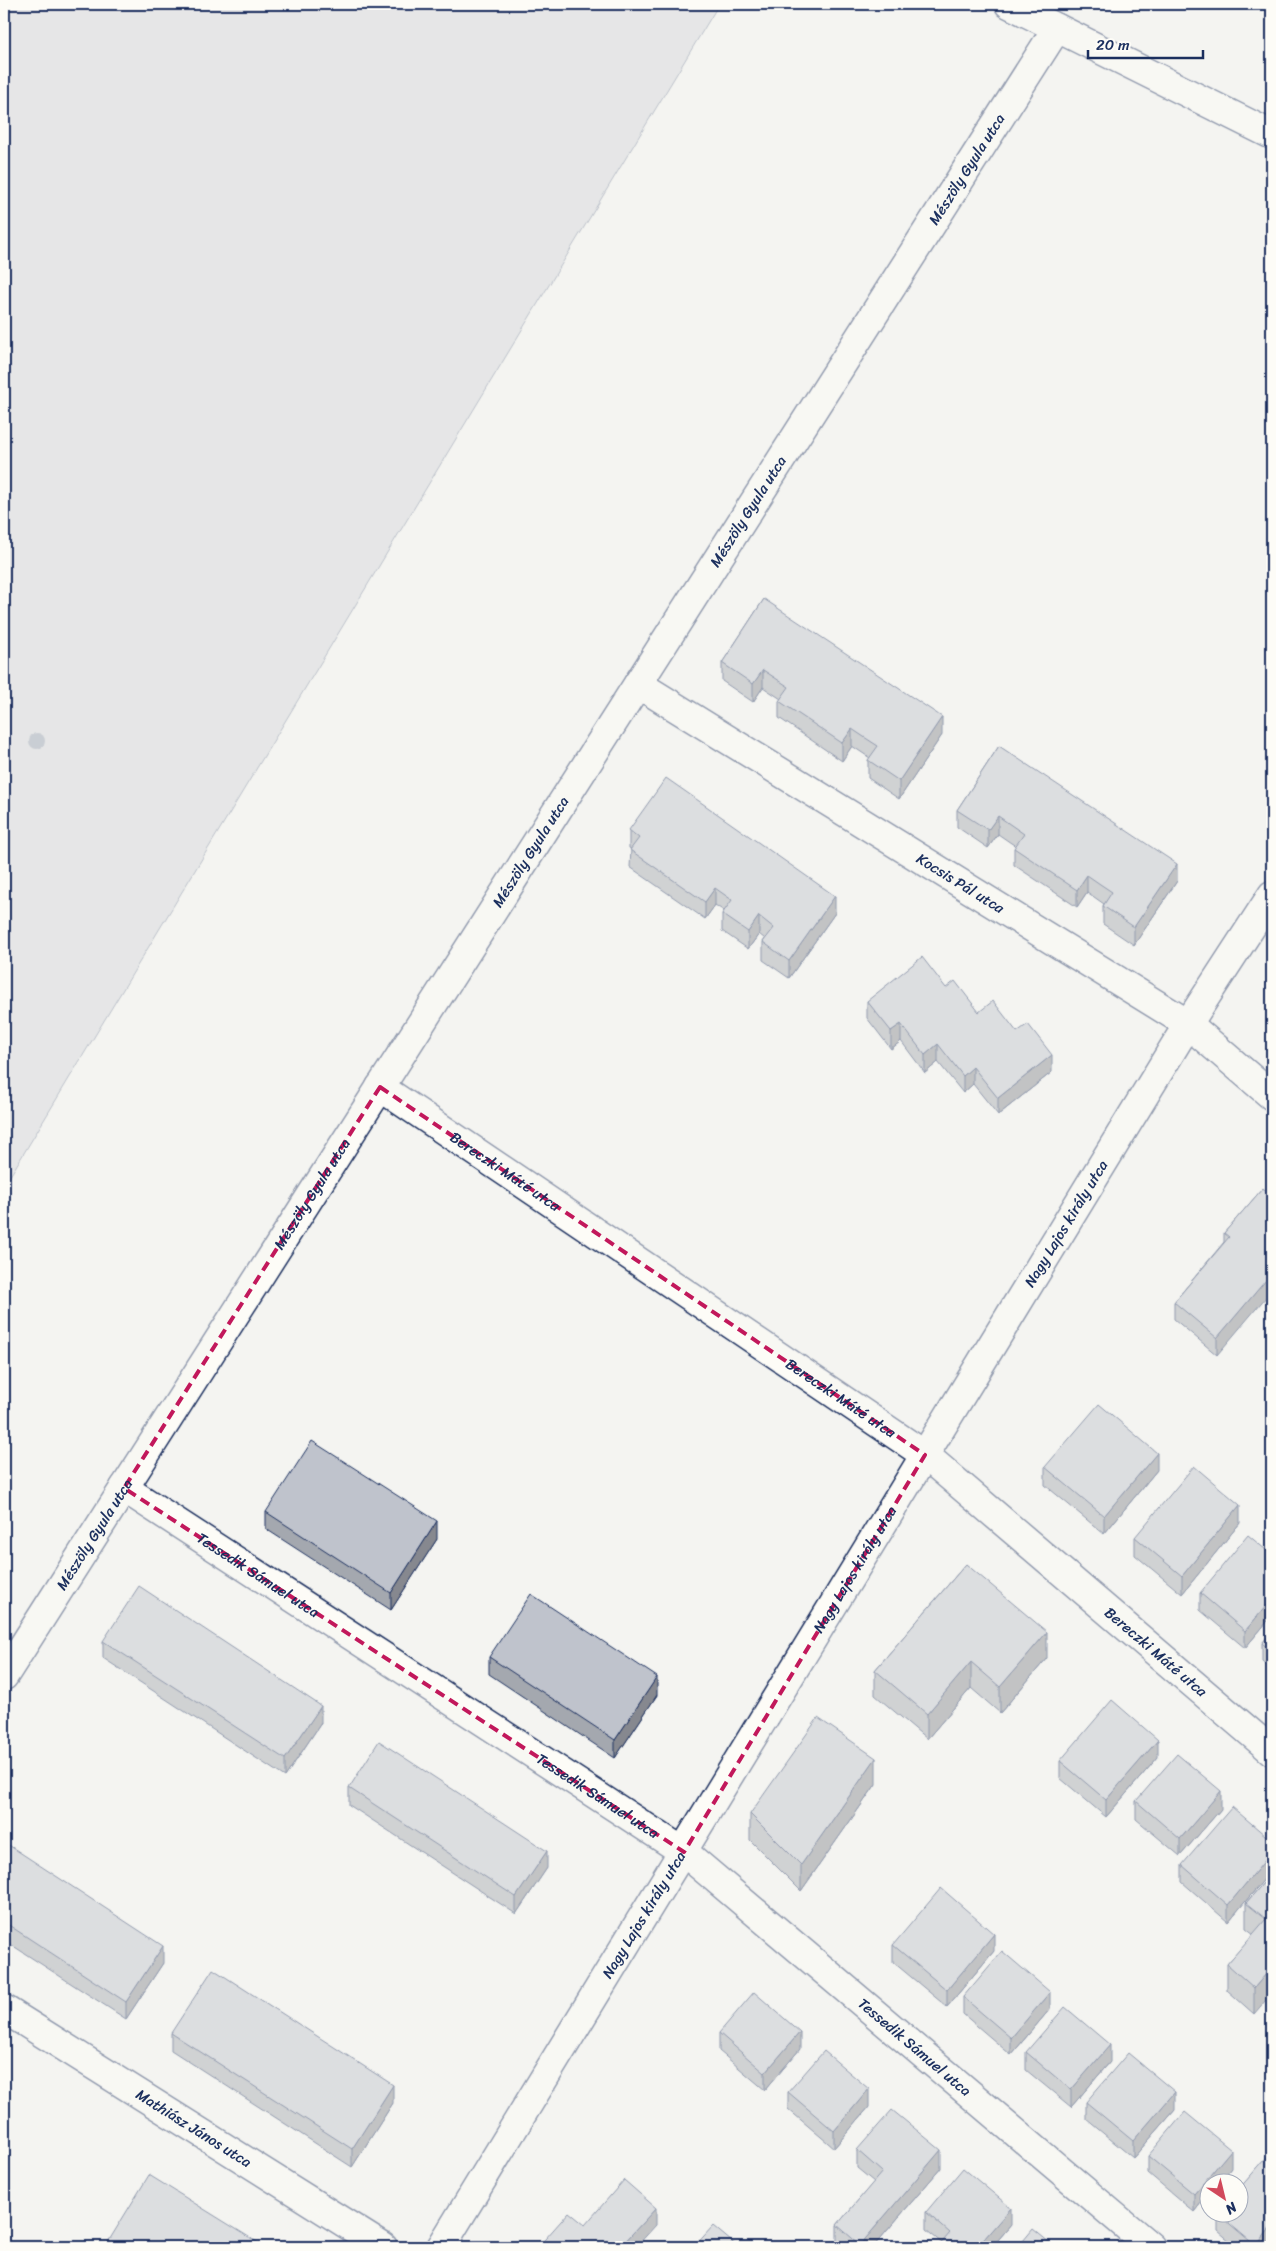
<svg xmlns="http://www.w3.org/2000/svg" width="1276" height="2251" viewBox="0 0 1276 2251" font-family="Sriracha,sans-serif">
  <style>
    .green { fill: #d4d6db; stroke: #78829c }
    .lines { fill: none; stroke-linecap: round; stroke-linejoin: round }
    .street-casing { stroke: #1b2f5e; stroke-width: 31 }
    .street { stroke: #fdfcf7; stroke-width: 28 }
    .tree { fill: #969fb1 }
    .wall { fill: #a4a8af; stroke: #1b2f5e }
    .shaded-wall { fill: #86888f; stroke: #1b2f5e }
    .building { fill: #bfc3cc; stroke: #1b2f5e }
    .marked { fill: none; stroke: #c2185b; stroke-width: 4; stroke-dasharray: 10 6; stroke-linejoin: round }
    .labels { text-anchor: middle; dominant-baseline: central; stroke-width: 4; stroke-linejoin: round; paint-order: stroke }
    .street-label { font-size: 15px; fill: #1b2f5e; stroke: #fdfcf7 }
  </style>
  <rect width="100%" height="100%" fill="#f4f4f1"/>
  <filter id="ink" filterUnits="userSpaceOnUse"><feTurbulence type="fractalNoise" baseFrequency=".02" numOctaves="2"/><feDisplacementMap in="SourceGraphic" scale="10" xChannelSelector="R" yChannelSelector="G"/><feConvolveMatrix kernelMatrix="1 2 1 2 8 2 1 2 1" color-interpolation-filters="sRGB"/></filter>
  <g filter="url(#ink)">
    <!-- green -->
    <path class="green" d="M4 4H719L4 1186Z"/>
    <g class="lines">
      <defs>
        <g id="street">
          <path d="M1009 4 1272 135"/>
          <path id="s1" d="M638 684 1188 1024 1272 1096"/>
          <path id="s2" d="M380 1087 925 1455 1272 1751"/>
          <path id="s3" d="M124 1488 684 1852 1151 2247"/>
          <path id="s4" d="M4 1676 1057 28"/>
          <path id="s5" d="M4 2009 383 2247"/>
          <path id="s6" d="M441 2247 1188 1024 1272 895"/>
        </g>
      </defs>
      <!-- street casing -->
      <use href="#street" class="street-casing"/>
      <!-- street -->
      <use href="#street" class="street"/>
    </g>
    <!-- trees -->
    <circle class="tree" cx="37" cy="741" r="8"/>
    <!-- wall -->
    <path class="wall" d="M764 599 942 735 899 799 868 778V760L870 758 852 746 842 761 779 718V701L781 699 763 687 753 702 722 681V663Z
      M999 746 1177 881 1134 945 1103 924V906L1104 904 1087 892 1077 907 1014 865V848L1016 846 1011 843 998 834 988 848 957 827V810Z
      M629 830 835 913 789 978 763 960V942L765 939 759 934 748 949 722 931V914L724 911 715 905 705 919 630 867 631 849 629 848Z
      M946 988 979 1012 1017 1032 1052 1072 998 1115 973 1084 963 1093 938 1062 925 1073 901 1041 891 1049 867 1018V1001Z
      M1263 1188 1217 1355 1174 1319V1302L1224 1242V1233Z
      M1045 1467 1157 1470 1104 1534 1045 1485Z
      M266 1512 437 1539 391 1610 266 1529Z
      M1240 1523 1182 1594 1135 1555V1537Z
      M1272 1555V1616L1245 1648 1200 1610V1593Z
      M966 1564 1047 1658 1000 1713 971 1688 927 1739 875 1695V1670Z
      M1272 1632V1669L1262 1661V1643Z
      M103 1641 321 1723 285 1777 103 1658Z
      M489 1657 657 1695 615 1758 489 1674Z
      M1158 1757 1106 1817 1060 1778V1761Z
      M876 1784 801 1891 750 1840V1814Z
      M349 1788 547 1868 516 1914 349 1805Z
      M1136 1801 1221 1809 1180 1856 1136 1819Z
      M1272 1841V1870L1228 1922 1182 1882V1865Z
      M4 1842 163 1963 126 2019 4 1940Z
      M1272 1873 1254 2014 1227 1990V1964L1254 1934 1246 1928V1903Z
      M893 1945 994 1951 947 2007 893 1962Z
      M963 1997 1050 2009 1011 2055 963 2014Z
      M171 2033 393 2103 352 2167 171 2050Z
      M719 2033 800 2049 765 2090 719 2051Z
      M1026 2052 1110 2062 1071 2107 1026 2070Z
      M788 2092 869 2107 834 2148 788 2109Z
      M1086 2102 1175 2110 1133 2158 1086 2119Z
      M857 2150 941 2168 873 2247H843L837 2243V2225L874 2182 857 2168Z
      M1272 2151V2244L1269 2247H1237L1218 2231V2214Z
      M1148 2156 1231 2168 1218 2184H1208V2194L1194 2212 1148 2173Z
      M926 2212 1011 2225 992 2247H938L942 2243 926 2230Z"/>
    <!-- shaded-wall -->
    <path class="shaded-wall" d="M763 670V687L753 702V684Z
      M942 717V735L899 799V781Z
      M852 729V746L842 761V743Z
      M998 816V834L988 848V830Z
      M1177 864V881L1134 945V927Z
      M1087 875V892L1077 907V890Z
      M715 888V905L705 919V902Z
      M835 896V913L789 978V961Z
      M759 916V934L748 949V932Z
      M901 1024V1041L891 1049V1031Z
      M938 1044V1062L925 1073V1055Z
      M1052 1055V1072L998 1115V1098Z
      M973 1067V1084L963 1093V1076Z
      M1272 1273V1290L1217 1355V1338Z
      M1157 1453V1470L1104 1534V1516Z
      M1240 1505V1523L1182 1594V1576Z
      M437 1521V1539L391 1610V1593Z
      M1272 1599V1616L1245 1648V1631Z
      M1047 1632V1658L1000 1713V1687Z
      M971 1662V1688L927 1739V1714Z
      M657 1677V1695L615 1758V1740Z
      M321 1706V1723L285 1777V1759Z
      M1158 1740V1757L1106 1817V1800Z
      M876 1758V1784L801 1891V1865Z
      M1221 1791V1809L1180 1856V1839Z
      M547 1851V1868L516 1914V1897Z
      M1272 1852V1870L1228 1922V1905Z
      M994 1934V1951L947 2007V1990Z
      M163 1946V1963L126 2019V2002Z
      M1272 1967V1993L1254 2014V1988Z
      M1050 1992V2009L1011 2055V2038Z
      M800 2032V2049L765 2090V2073Z
      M1110 2045V2062L1071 2107V2090Z
      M393 2085V2103L352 2167V2149Z
      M869 2089V2107L834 2148V2131Z
      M1175 2092V2110L1133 2158V2141Z
      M941 2150V2168L873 2247H860V2245Z
      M1231 2150V2168L1218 2184H1208V2194L1194 2212V2194Z
      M656 2208V2225L636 2247H620Z
      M1011 2208V2225L992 2247H977Z
      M1272 2226V2244L1269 2247H1256V2246Z"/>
    <!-- building -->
    <path class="building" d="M764 599 942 717 899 781 868 760 878 746 864 737 852 729 842 743 779 701 789 687 763 670 753 684 722 663Z
      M999 746 1177 864 1134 927 1103 906 1112 892 1100 884 1087 875 1077 890 1014 848 1024 834 998 816 988 830 957 810Z
      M666 778 835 896 789 961 763 942 774 928 759 916 748 932 722 914 732 900 715 888 705 902 630 850 639 838 629 830Z
      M922 957 946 988 955 981 979 1012 993 1001 1017 1032 1028 1024 1052 1055 998 1098 973 1067 963 1076 938 1044 925 1055 901 1024 891 1031 867 1001Z
      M1263 1188 1272 1196V1273L1217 1338 1174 1302 1229 1237 1224 1233Z
      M1099 1404 1157 1453 1104 1516 1045 1467Z
      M312 1441 437 1521 391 1593 266 1512Z
      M1194 1466 1240 1505 1182 1576 1135 1537Z
      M1248 1535 1272 1555V1599L1245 1631 1200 1593Z
      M966 1564 1047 1632 1000 1687 971 1662 927 1714 875 1670Z
      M139 1586 321 1706 285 1759 103 1641Z
      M531 1594 657 1677 615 1740 489 1657Z
      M1272 1632V1652L1262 1643Z
      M1112 1700 1158 1740 1106 1800 1060 1761Z
      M818 1718 876 1758 801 1865 750 1814Z
      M379 1741 547 1851 516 1897 349 1788Z
      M1177 1754 1221 1791 1180 1839 1136 1801Z
      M1232 1807 1272 1841V1852L1228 1905 1182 1865Z
      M4 1842 163 1946 126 2002 4 1922Z
      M1272 1873V1967L1254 1988 1227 1964 1266 1919 1246 1903Z
      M941 1888 994 1934 947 1990 893 1945Z
      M1002 1951 1050 1992 1011 2038 963 1997Z
      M213 1969 393 2085 352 2149 171 2033Z
      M754 1992 800 2032 765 2073 719 2033Z
      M1065 2007 1110 2045 1071 2090 1026 2052Z
      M824 2051 869 2089 834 2131 788 2092Z
      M1128 2053 1175 2092 1133 2141 1086 2102Z
      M892 2110 941 2150 860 2245 837 2225 882 2172 857 2150Z
      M1185 2112 1231 2150 1194 2194 1148 2156Z
      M1272 2151V2226L1256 2246 1218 2214H1238V2190Z
      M963 2168 1011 2208 977 2247H938L950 2233 926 2212Z
      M149 2175 265 2247H105Z
      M624 2180 656 2208 620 2247H538L569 2212 585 2225Z
      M713 2226 738 2247H694Z
      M1033 2229 1055 2247H1018Z"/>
  </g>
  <!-- marked area -->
  <path d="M0 0H1276V2251H0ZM380 1087 925 1455 684 1852 124 1488Z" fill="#f4f4f1" fill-opacity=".55" fill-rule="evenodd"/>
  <path class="marked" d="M380 1087 925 1455 684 1852 124 1488Z"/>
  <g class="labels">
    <!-- street labels -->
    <g class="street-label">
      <text stroke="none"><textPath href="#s4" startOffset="1788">Mészöly Gyula utca</textPath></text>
      <text stroke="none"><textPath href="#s4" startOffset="1382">Mészöly Gyula utca</textPath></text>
      <text stroke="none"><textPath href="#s4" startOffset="978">Mészöly Gyula utca</textPath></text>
      <text stroke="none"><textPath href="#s1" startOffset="379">Kocsis Pál utca</textPath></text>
      <text stroke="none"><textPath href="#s2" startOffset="151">Bereczki Máté utca</textPath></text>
      <text stroke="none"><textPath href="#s4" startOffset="572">Mészöly Gyula utca</textPath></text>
      <text stroke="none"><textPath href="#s6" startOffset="1199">Nagy Lajos király utca</textPath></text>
      <text stroke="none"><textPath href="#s2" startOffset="556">Bereczki Máté utca</textPath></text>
      <text stroke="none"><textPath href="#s4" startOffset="168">Mészöly Gyula utca</textPath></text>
      <text stroke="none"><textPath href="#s6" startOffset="794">Nagy Lajos király utca</textPath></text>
      <text stroke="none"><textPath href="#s3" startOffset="160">Tessedik Sámuel utca</textPath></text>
      <text stroke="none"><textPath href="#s2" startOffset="961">Bereczki Máté utca</textPath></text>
      <text stroke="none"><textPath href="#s3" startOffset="565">Tessedik Sámuel utca</textPath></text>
      <text stroke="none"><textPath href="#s6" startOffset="389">Nagy Lajos király utca</textPath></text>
      <text stroke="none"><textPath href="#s3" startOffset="970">Tessedik Sámuel utca</textPath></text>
      <text stroke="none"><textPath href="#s5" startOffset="224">Mathiász János utca</textPath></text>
    </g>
  </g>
  <!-- margin -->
  <rect width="1276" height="2251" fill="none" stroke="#fdfcf7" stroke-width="20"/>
  <rect x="10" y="10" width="1256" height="2231" fill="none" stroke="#1b2f5e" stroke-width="2" filter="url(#ink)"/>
  <!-- north arrow -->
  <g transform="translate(1224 2198) rotate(145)"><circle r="24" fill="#fdfcf7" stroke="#a3aaba"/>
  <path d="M0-4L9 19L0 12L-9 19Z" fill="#d1495b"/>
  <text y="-8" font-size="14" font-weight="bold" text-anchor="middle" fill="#1b2f5e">N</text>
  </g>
  <!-- scale -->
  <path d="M1088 50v8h115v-8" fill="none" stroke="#1b2f5e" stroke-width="2.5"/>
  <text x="1096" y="50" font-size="15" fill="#1b2f5e" stroke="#fdfcf7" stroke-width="4" paint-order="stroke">20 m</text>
</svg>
